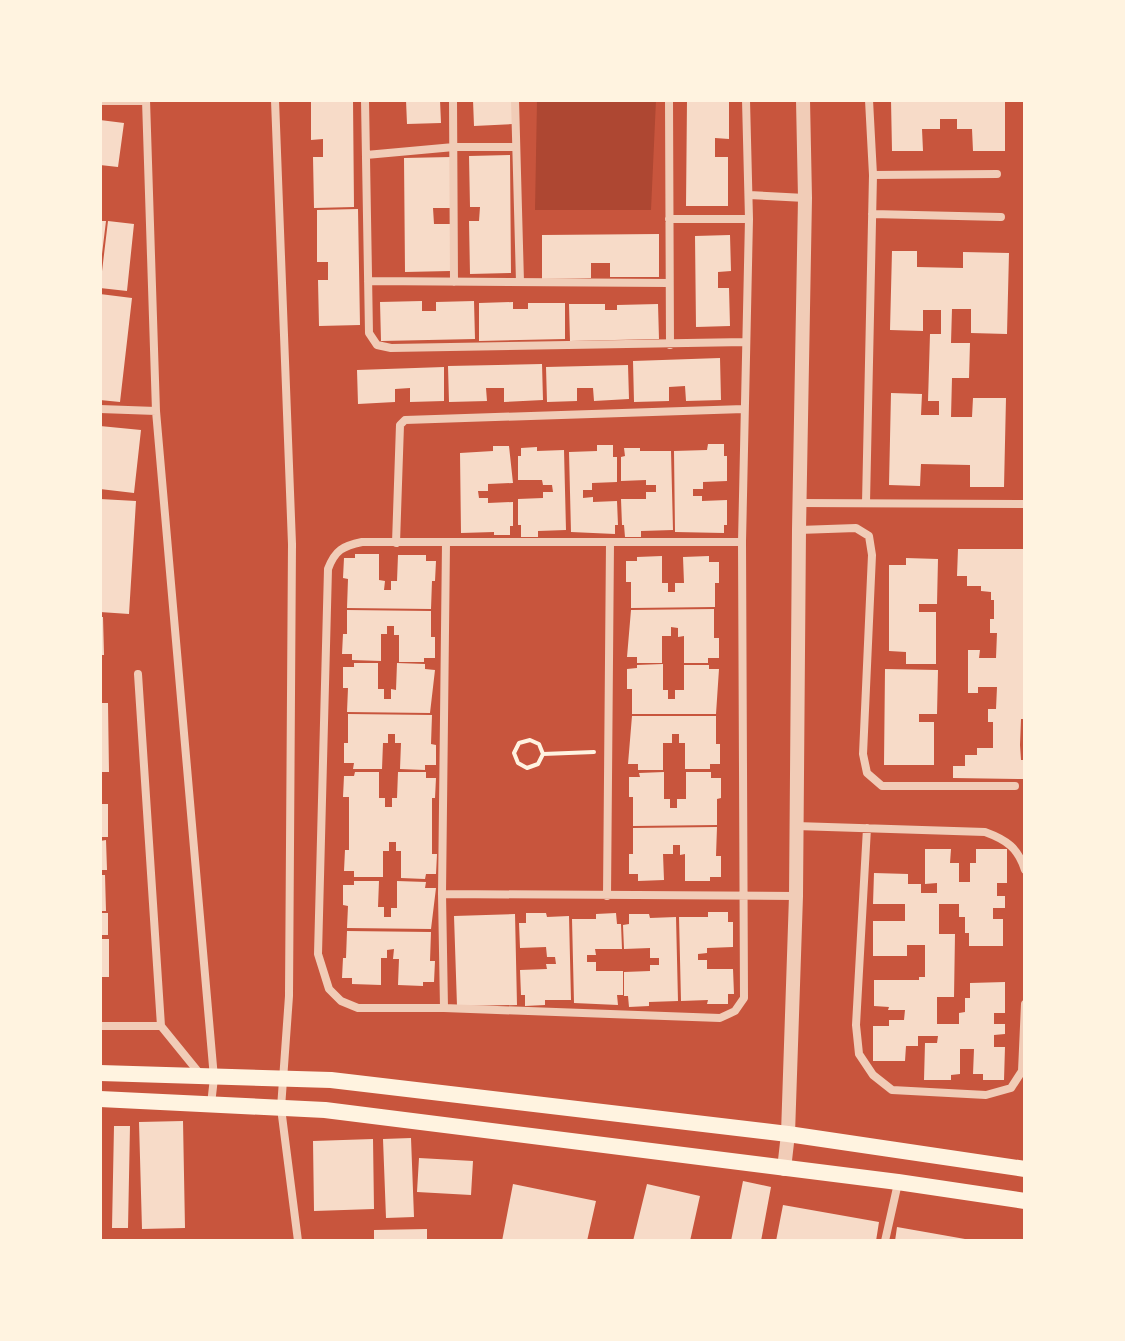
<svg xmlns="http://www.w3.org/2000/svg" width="1125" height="1341" viewBox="0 0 1125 1341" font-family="Overpass,sans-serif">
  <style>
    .green { fill: #ae4732 }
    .building { fill: #f7dbc8 }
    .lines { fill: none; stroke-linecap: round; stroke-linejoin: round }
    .path { stroke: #fff3e0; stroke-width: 4 }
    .minor { stroke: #f1ccb7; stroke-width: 8 }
    .tertiary { stroke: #f1ccb7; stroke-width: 14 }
    .secondary { stroke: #fff3e0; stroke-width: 16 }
  </style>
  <rect width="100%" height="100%" fill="#c8553d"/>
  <!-- green -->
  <path class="green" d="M537 100H656L651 210H535Z"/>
  <!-- building -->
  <path class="building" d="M311 100H353L354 207 314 208 313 157H323V139L311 140Z
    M406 100H440L441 123 407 124Z
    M473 100H512L513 124 474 126Z
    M687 100H729V139L715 138V157H728V206H686Z
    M891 100H1005V151H973L972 129H957V119H940V129H922L923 151H892Z
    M100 120 124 123 118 167 100 165Z
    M510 155 511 273 470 274 469 221H479L480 207H470L469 156Z
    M451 157V208H433L434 224H450V271L405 272 404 158Z
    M358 209 360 325 319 326 318 280H328V262H317V210Z
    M100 221H106L102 254H100Z
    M108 221 134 224 127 291 100 288Z
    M659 234V277H610V263H591V278L542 279V235Z
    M730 235 731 271 718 272V288H729L730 326 696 327 695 236Z
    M892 251H917V267L963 268V252L1009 253 1007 334 971 333V309H952L951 343H970L969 378H952L951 417H972L973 398H1006L1004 487H970V465L921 464 920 486 889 485 891 393 922 394 921 415H939V401H928L930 334H941V310H923V331L890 330Z
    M100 294 132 298 120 402 100 400Z
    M422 301V311H436V302L474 301 475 339 381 341 380 302Z
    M513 302V309H528V303H565V339L479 341V303Z
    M569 304H605V310H617V305L658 304 659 339 570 341Z
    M720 358 721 400 686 401 685 386 669 387V401L634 402 633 361Z
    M542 364 543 400 504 402V388H486L487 401 449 402 448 366Z
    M628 365 629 399 594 401 593 388H577V401L547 402 546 367Z
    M444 367V401L410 402V388L395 389V402L358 404 357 370Z
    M100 426 141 430 134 493 100 489Z
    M708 444H724V456H727V481L703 482V489H693V496H702V501L727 500V525H724V533L675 532 674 451 707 450Z
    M597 445H613V457H617V482L592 483V490H583V498L593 497V502L617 501 618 525H615V534L571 532 569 452 597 451Z
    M493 446H509L513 483 488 484V491H478L479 498H488V503L513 502V526H510V535H494V532L461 533 460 453 493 451Z
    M537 447V451L564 450 566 530 538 531V537H521V525H518V499L543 498V492H553L552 485H543L542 480H518V456H521V448Z
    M624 448H640V451H671L673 530 641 531V537H625L624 525H622L621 499H646V492H656V485H646V480L621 481V457L625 456Z
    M100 499 136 501 129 614 100 612Z
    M958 549H1025V719H1021L1020 745 1021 760H1025V779L953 778V766H965V755H977V748H993V722H988V709H996L997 687H978V693H968V650H980L979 658H996L997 633H990V619H994V600H991V592L981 591V586H967V576H957Z
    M355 554H379V580L385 581 384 590H391V581H397L398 555H426V561H436L435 581H432L431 609 347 608 348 579 343 578 344 558H355Z
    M662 556V583H668V592H675V583H684L683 557 709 556V562H719V583H715V607L631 608V582H626V561H637V557Z
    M906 558 938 559 937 604H919V612H936V664H906V652L889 651V565H906Z
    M714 609V638H719V658H708V663H684V636L678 637V628L671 627V636H662V663H637V657H627L631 610Z
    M347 610 431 611V637H435V658H424V662H399V635H394V626H387V634H381V661L352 660V654H342L343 634H347Z
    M100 617H103L104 655H100Z
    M354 663H378V689H384V699H391V689L396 690 397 663 425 664V669L435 670 430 713 347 712 348 688H343V667H354Z
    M663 664V690H668V699H675V690H684V665H709V669H719L716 714H632V689H627V669L637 668V665Z
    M885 669 938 670 937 714H919V722H934V765H884Z
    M100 703H108L109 772H100Z
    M348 714 432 715 431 744 436 745V765H425V770L400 769 401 743H395V734H388V743H383L382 769H353L354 763H344V743H348Z
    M632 716H716V744H720V764H710V769H685V743H679V734H672V743H663V770H638V764H628Z
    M355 772H379V798H385V807H392V798H397L398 772H426V778H436L435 798H432V854H437L436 874H426L425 879 401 878V851H396V842H389V851H383V877H354V871H344L345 850H349V797H343L344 776H354Z
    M664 772V799H670V808H677V799H686V772H711V778H721V798L717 799V825L633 826V797H629V777H640L639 773Z
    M100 804H108V837H100Z
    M717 827 716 856H721V877H710V881H685V854L680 855V845H673V854H663L664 880 638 881V874H629V854H633V828Z
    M106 840 107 870H100V841Z
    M925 849H951L950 863H959V882H970V863H976V849H1007V883H997V896H1005V908H993V919H1003V946H969V933H965V917H959V904H939V934H955L954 997H937V1024H959V1013L965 1012V998H970V983L1005 982V1013H994V1024H1005V1034L994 1035V1047H1005L1004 1080H983V1074H973L974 1049H960V1074L951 1075V1080H924L925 1043H937L938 1036H918V1046H906L905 1061H873V1026H889V1020H904L905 1010H888L889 1007 874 1006V980H919V977H925V945H907V956H873V921H905V904H873L874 873 908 874V884H921V893H937V883L925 884Z
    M100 875H105L106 911H100Z
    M354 881H379L378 907H384V917H391V908H397V881L426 882 425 888H436L431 929 347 928 348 906 343 905V885H354Z
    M708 912H728V922H733V947L707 948V953L698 954V960H707V969H733L734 994H728V1004H707L708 1000 681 1001 679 917H708Z
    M100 913H108V935H100Z
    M526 913H546L547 917 569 916 571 1000H545V1005L525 1006V995H521L520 970 547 969 546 964H556L555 957H547L546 947 520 948 519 923H526Z
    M616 913 617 924H621L622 949H595L596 955H587V962H596V971H623V995H617L618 1005 574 1003 572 919H596V914Z
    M515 914 517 1005 457 1006 454 916Z
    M629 914H649L650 918 676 917 678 1001 649 1002V1006L629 1007 628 996H624V972L650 971V965H659V958H650V948L624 949 623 925 629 924Z
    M347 931 431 932 430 961H435L434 982H423V986L398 985 399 959H393L394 949 387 950V958H381V985L352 984V978H342L343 958H346Z
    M100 939H109V977H100Z
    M183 1121 185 1228 142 1229 139 1122Z
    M114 1126H130L128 1228H112Z
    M411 1138 414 1217 386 1218 383 1139Z
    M373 1139 374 1209 314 1211 313 1141Z
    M419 1158 473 1161 471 1195 417 1192Z
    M743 1181 771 1187 761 1241H731Z
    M513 1184 596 1201 587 1241H502Z
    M647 1184 700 1196 690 1241H633Z
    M783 1205 879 1222 876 1241H776Z
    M897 1227 965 1239V1241H895Z
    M427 1229V1241H374V1230Z"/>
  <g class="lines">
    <!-- path -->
    <path class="path" d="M543 754 539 744 530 740 519 743 514 753 518 763 527 768 538 764 543 754 594 752"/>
    <!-- minor -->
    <path class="minor" d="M146 100 156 411 214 1078 211 1104
      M275 100 292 544 289 996 281 1108 298 1241
      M365 100 369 333 377 345 391 348 746 342
      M453 100 454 282
      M515 100 520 282
      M669 100 670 345
      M100 101H146
      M366 155 454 147H514
      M873 175 997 174
      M749 195 805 198
      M872 214 1001 217
      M669 219H749
      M368 281 669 283
      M100 409 156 411
      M799 503 1025 504
      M866 503 873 175 869 100
      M799 530 856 528 869 536 872 555 863 754 867 773 882 786H1015
      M742 542H362C343 546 335 550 328 569L318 954 329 989 341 1001 358 1008H444L720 1018 735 1011 744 998 742 542 749 219 746 100
      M396 543 400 425 405 420 744 409
      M138 674 161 1026 200 1074
      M796 826 985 832C1007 840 1018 848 1025 870
      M867 828 856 1025 859 1054 873 1075 892 1090 986 1095 1011 1088 1022 1071 1025 1004
      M442 894 796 896
      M607 896 610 543
      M444 1008 442 894 446 543
      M100 1026H161
      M885 1241 898 1183"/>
    <!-- tertiary -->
    <path class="tertiary" d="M784 1169 788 1134 796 896 799 530 805 198 803 100"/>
    <!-- secondary -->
    <path class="secondary" d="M100 1073 331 1080 788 1134 1025 1169
      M100 1099 325 1110 898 1182 1025 1201"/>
  </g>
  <!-- border -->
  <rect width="1125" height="1341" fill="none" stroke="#fff3e0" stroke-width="204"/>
</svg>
